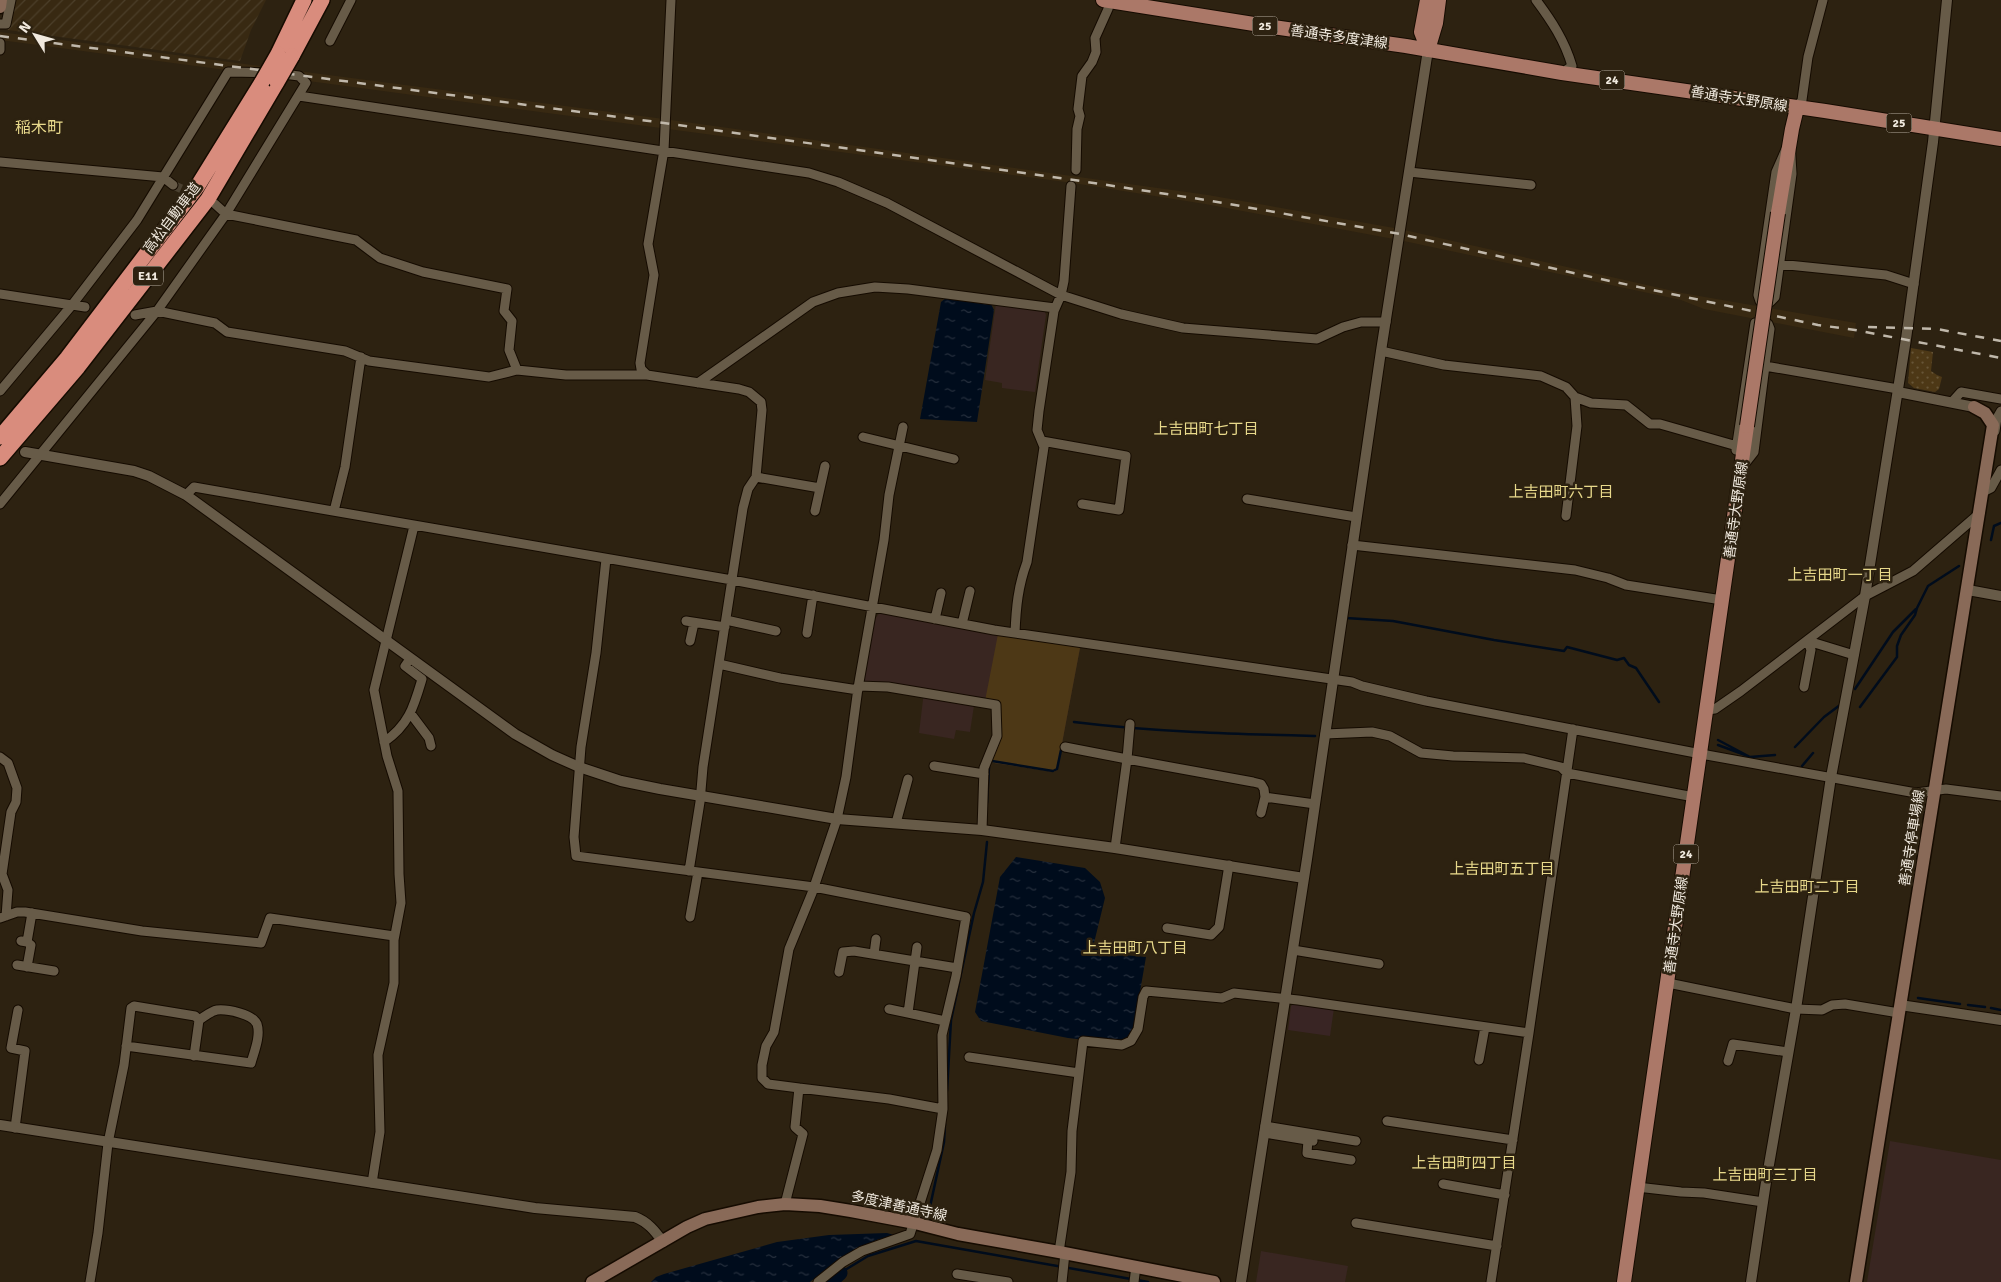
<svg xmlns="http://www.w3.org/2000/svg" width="2001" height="1282" viewBox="0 0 2001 1282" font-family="Signika,'Noto Sans JP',sans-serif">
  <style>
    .commercial { fill: #392524 }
    .industrial { fill: url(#industrial-furrows) }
    .education { fill: #392621 }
    .built { fill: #382912 }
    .green { fill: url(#green-dots) }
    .pitch { fill: #4d3816 }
    .water { fill: url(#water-ripples) }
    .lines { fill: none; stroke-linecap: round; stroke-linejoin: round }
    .stream { stroke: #000c1c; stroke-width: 2.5 }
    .river { stroke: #000c1c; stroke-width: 15 }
    .minor-tunnel { stroke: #4a4030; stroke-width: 9; stroke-dasharray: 9 4.5; stroke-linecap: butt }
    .minor-casing { stroke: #150b00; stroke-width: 11 }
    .tertiary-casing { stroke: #150b00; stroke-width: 12 }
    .secondary-casing { stroke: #150b00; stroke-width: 15 }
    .primary-casing { stroke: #150b00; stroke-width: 16 }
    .motorway-casing { stroke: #150b00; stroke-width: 18 }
    .minor { stroke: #675b48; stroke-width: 9 }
    .tertiary { stroke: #675b48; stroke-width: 10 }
    .secondary { stroke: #896a58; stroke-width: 12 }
    .primary { stroke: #ab7868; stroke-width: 14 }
    .motorway { stroke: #d98c7d; stroke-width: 15 }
    .rail { stroke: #c0b8ab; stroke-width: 2.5; stroke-dasharray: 9 9; stroke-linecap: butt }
    .primary-bridge-casing { stroke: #150b00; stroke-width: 16; stroke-linecap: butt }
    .motorway-bridge-casing { stroke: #150b00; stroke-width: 18; stroke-linecap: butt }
    .primary-bridge { stroke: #ab7868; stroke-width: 14 }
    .motorway-bridge { stroke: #d98c7d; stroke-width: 15 }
    .labels { text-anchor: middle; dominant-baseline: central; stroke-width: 5; stroke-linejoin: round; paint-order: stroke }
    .shield { fill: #2d2211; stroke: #b6ada0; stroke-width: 1 }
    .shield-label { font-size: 12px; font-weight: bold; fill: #f0e9de }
    .street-label { font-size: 14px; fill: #f0e9de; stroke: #2d2211 }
    .neighbourhood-label { font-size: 15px; fill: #e8d98b; stroke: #2d2211 }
    .quarter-label { font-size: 16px; fill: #e8d98b; stroke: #2d2211 }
  </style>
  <defs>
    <pattern id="industrial-furrows" width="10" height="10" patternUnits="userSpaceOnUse" patternTransform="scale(1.25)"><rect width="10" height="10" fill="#382912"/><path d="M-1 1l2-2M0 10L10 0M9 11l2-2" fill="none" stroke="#4b3e29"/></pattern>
    <pattern id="green-dots" width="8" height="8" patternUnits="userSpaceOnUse" patternTransform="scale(1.25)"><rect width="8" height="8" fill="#4d3816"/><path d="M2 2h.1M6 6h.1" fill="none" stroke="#675537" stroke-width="1.8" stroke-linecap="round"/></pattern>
    <pattern id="water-ripples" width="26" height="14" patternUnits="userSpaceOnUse" patternTransform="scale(1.25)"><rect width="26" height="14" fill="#000c1c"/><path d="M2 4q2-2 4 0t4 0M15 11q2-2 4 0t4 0" fill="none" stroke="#262f3d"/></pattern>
  </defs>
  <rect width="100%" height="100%" fill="#2d2211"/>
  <!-- commercial -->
  <path class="commercial" d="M1295 1003 1334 1008 1330 1036 1288 1030 1291 1006Z"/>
  <!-- industrial -->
  <path class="industrial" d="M14 0H266L251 30 240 61 8 30Z"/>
  <!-- education -->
  <path class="education" d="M996 303 1044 309 1046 315 1035 392 1002 388V383L985 380Z
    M880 612 1022 639 1077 646 1080 648 1057 770 1054 772 994 763 1000 703 975 699 970 732 956 730 954 739 919 733 924 691 863 682 875 619Z
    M1890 1141 2001 1160V1282H1867Z
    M1261 1251 1348 1266 1345 1282H1256Z"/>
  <!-- built -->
  <path class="built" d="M0 32 664 119 1208 195 1400 229 1682 293 1856 323 1854 338 1704 309 1681 300 1399 240 1205 204 1073 183 0 40Z"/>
  <!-- green -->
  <path class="green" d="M1911 348 1933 352 1931 371 1937 375 1942 377 1939 389 1935 392 1914 388 1908 383Z"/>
  <!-- pitch -->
  <path class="pitch" d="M998 634 1077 646 1080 648 1057 770 1054 772 994 763 990 761 1000 703 985 701Z"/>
  <!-- water -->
  <path class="water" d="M946 298 991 304 994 310 977 422 920 419 941 302Z
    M1016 857 1085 868 1100 882 1105 898 1094 943 1101 953 1146 957 1133 1032 1128 1041 1121 1044 1068 1038 981 1021 975 1012 1000 877Z
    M887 1233 898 1236 893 1238 879 1239 863 1246 836 1261 810 1282H651L656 1277 664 1274 777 1242 829 1235Z"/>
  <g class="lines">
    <!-- stream -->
    <path class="stream" d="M1991 540 1994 526 2001 523
      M1346 618 1393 621 1494 640 1564 651 1567 647 1617 660 1624 658 1629 665 1636 668 1659 702
      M1855 689 1893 632 1916 609
      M1860 707 1897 657V646L1901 635 1915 615 1917 608 1928 586 1959 566
      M1074 722C1154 732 1235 734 1315 736
      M1718 740 1750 757 1775 755
      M1718 745 1748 756
      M1795 747 1824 717 1840 705
      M992 761 1053 771 1057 769 1061 750
      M1802 766 1813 753
      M987 803 989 767
      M1918 998 1960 1004
      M1968 1005 1985 1007
      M1991 1008 2001 1010
      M947 1091 951 1020 974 913 983 882 987 842
      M928 1216 944 1142 945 1124
      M840 1273 868 1256 916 1241 1131 1279
      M1137 1280 1148 1282"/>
    <!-- river -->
    <path class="river" d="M830 1282 840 1273"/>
    <!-- minor-tunnel -->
    <path class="minor-tunnel" d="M173 185 195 195"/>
    <defs>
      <path id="minor" d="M1536 0C1551 20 1565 41 1572 66L1562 73
        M0 24H6L11 0
        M330 41 351 0
        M0 43V50
        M299 96 809 173 838 182 887 203 1061 295 1121 314 1183 328 1317 339 1343 327 1361 322H1386
        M1797 108 1802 100 1808 57 1823 0
        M1790 140 1792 174 1775 297 1770 302 1760 301 1758 295 1776 172Z
        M0 162 163 177 173 185
        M1076 170 1077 129 1080 116 1078 109 1082 76 1092 62 1096 52 1095 38 1108 9 1110 0
        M1409 172 1531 185
        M215 204 226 214 356 240 380 258 423 272 507 289 504 311 512 321 509 350 517 370
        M1778 264 1886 275 1914 284
        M0 294 85 307
        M135 315 157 311 215 323 227 332 345 351 369 361 489 377 517 370 566 375H647L739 389 749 392 761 402 762 410 756 477 748 489 743 508 703 767 700 802 689 871
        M1381 351 1444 365 1541 376 1566 387 1575 397 1591 403 1626 405 1650 424H1660L1737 446
        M647 375 641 369 640 363 654 275 648 244 664 150 671 0
        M698 383 813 302 838 293 875 287 908 289 1055 308
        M0 391 72 305 137 220 228 72 275 73 299 76 306 83 226 214 157 311 0 504
        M1952 402 1961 392 2001 399
        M1995 431 1997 418 2001 411
        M863 437 954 459
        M1042 441 1126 456 1119 510 1082 504
        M1736 450 1755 323 1768 324 1770 329 1765 366
        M1743 466 1754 452 1765 366 1898 389
        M756 477 820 488
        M1983 492 1991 488 2001 470
        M186 495 194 487 732 580 994 630 1352 682 1362 686 1426 701 1701 754 1916 793 1946 789 2001 796
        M1247 499 1356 517
        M334 511 345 467 361 357
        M815 511 825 466
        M1566 516 1577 426 1575 397
        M1352 545 1575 570 1608 578 1626 585 1722 600
        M606 559 596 653 581 747 574 837 576 856 814 887 966 917 956 976 942 1035 943 1109 937 1150 910 1234 862 1251 843 1262 818 1282
        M935 619 941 593
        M726 620 776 631
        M686 621 725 627
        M962 624 970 591
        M807 633 813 595
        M1015 633C1016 608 1018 586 1027 562L1044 447 1037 430 1039 411 1054 311 1061 295 1064 281 1071 186
        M690 641 694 623
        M1808 641 1854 655
        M719 664 780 678 858 690
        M858 686 888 687 996 705 997 736 984 768 982 830
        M1804 687 1811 650 1808 641
        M1707 710 1715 709 1741 691 1865 596 1913 571 1980 513
        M411 714 429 738 431 746
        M1325 734 1372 732 1390 736 1421 753 1453 756 1524 758 1561 767 1567 773 1694 797
        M384 742C409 725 414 706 422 679L405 666 410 659
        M1065 747 1127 759 1130 724
        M0 757 8 763 17 788 16 802 11 812 2 874 8 890 6 916
        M934 766 984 774
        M1261 813 1265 797
        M896 823 908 779
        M1115 848 1127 759 1253 782 1261 784 1264 789 1265 797 1315 804
        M690 917 698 872
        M0 918 17 912H25L142 931 261 943 270 918 394 936
        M1167 928 1211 935 1219 927 1229 865
        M21 941 27 942 31 945 27 967
        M27 942 32 913
        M1293 950 1379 964
        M874 954 876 939
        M17 965 54 971
        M839 972 843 952 854 951 957 968
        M1668 983 1796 1009 1822 1010 1832 1005 1845 1004 1899 1013
        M889 1009 945 1021
        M908 1013 917 947
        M194 1056 199 1020
        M969 1057 1079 1073
        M1479 1060 1485 1027
        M1728 1061 1733 1044 1788 1052
        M799 1088 889 1099 943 1109
        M1387 1121 1513 1140
        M1265 1126 1356 1141
        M15 1128 25 1051 11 1048 18 1010
        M1264 1133 1313 1141
        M1308 1140 1307 1153 1351 1160
        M372 1183 380 1132 378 1055 394 983V940L401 903 399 874 398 791 387 756 374 690 414 526
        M1443 1184 1505 1195
        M1637 1187 1681 1192 1704 1193 1763 1202
        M785 1204 803 1134 795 1127 799 1088 768 1084 762 1078V1065L766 1046 774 1032 789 949 812 893 837 819 846 777 858 688 884 540 889 495 903 427
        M1356 1223 1497 1246
        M1059 1252 1071 1172 1072 1131 1083 1041 1122 1045 1131 1041 1138 1029 1143 997 1146 991 1222 998 1234 993 1298 1000 1529 1033
        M957 1274 1008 1282
        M90 1282 98 1233 108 1143 124 1065 131 1008 134 1006 195 1016 199 1020C204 1017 211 1011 217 1010 227 1009 253 1014 257 1024 261 1036 254 1052 251 1063L126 1046
        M1062 1282 1065 1253
        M1134 1282 1136 1266
        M1491 1282 1529 1033 1573 729"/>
      <path id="tertiary" d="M1898 392 1974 407
        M25 452 134 471 149 476 186 495 515 734 552 755 579 767 621 781 660 789 837 819 982 830 1115 848 1304 878
        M1968 590 2001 596
        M1900 1005 2001 1020
        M0 1125 535 1208 635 1217C648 1222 655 1231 663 1242
        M1241 1282 1307 859 1381 351 1428 50
        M1751 1282 1766 1182 1796 1009 1831 777 1865 596 1906 339 1933 142 1947 0"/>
      <path id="secondary" d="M0 7 1 0
        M592 1282 687 1227 705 1219 758 1207 785 1204 820 1206 851 1211 915 1223 958 1234 1059 1252 1214 1282
        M1856 1282 1993 425 1985 413 1974 407"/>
      <path id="primary" d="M1103 0 1273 27 1406 46 1562 73 1825 111 2001 139
        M1427 0 1421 32 1428 50
        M1428 50 1436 23 1439 0
        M1778 213 1792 129 1797 108
        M1624 1282 1747 426"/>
      <path id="motorway" d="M278 54 304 0
        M292 56 322 0
        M0 437 67 358 197 187 262 82
        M0 458 78 367 208 199 277 82"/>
    </defs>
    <!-- minor casing -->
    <use href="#minor" class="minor-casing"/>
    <!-- tertiary casing -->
    <use href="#tertiary" class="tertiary-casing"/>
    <!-- secondary casing -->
    <use href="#secondary" class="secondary-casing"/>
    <!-- primary casing -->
    <use href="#primary" class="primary-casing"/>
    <!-- motorway casing -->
    <use href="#motorway" class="motorway-casing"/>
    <!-- minor -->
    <use href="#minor" class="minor"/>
    <!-- tertiary -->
    <use href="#tertiary" class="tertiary"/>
    <!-- secondary -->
    <use href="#secondary" class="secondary"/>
    <!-- primary -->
    <use href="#primary" class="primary"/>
    <!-- motorway -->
    <use href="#motorway" class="motorway"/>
    <!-- rail -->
    <path class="rail" d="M0 36 649 121 1074 180 1206 200 1400 234 1596 278 1818 325 1855 330 2001 358
      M1868 327 1937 329 2001 341"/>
    <defs>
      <path id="primary-bridge" d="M1747 426 1778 213"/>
      <path id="motorway-bridge" d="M262 82 278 54
        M277 82 292 56"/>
    </defs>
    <!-- primary-bridge casing -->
    <use href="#primary-bridge" class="primary-bridge-casing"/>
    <!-- motorway-bridge casing -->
    <use href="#motorway-bridge" class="motorway-bridge-casing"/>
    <!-- primary-bridge -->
    <use href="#primary-bridge" class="primary-bridge"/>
    <!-- motorway-bridge -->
    <use href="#motorway-bridge" class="motorway-bridge"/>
  </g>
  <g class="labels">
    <!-- shield labels -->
    <g class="shield">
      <rect x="1252.5" y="16.5" width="25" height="19" rx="4"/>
      <rect x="1599.5" y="70.5" width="25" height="19" rx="4"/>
      <rect x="1886.5" y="113.5" width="25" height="19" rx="4"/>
      <rect x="133" y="266.5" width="30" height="19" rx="4"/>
      <rect x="1673.5" y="844.5" width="25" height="19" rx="4"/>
    </g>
    <g class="shield-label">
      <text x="1265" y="26">25</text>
      <text x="1612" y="80">24</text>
      <text x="1899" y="123">25</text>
      <text x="148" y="276">E11</text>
      <text x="1686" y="854">24</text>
    </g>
    <!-- street labels -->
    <g class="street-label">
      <text transform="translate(1339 37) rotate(8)">善通寺多度津線</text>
      <text transform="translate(1739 99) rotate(9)">善通寺大野原線</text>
      <text transform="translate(172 218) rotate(-53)">高松自動車道</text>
      <text transform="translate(1736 510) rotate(-82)">善通寺大野原線</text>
      <text transform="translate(1912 838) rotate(-81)">善通寺停車場線</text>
      <text transform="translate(1676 925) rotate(-82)">善通寺大野原線</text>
      <text transform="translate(899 1206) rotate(12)">多度津善通寺線</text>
    </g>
    <!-- neighbourhood labels -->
    <g class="neighbourhood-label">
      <text x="1206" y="429">上吉田町七丁目</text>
      <text x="1561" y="492">上吉田町六丁目</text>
      <text x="1840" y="575">上吉田町一丁目</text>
      <text x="1502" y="869">上吉田町五丁目</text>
      <text x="1807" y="887">上吉田町二丁目</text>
      <text x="1135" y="948">上吉田町八丁目</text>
      <text x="1464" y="1163">上吉田町四丁目</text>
      <text x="1765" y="1175">上吉田町三丁目</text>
    </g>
    <!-- quarter labels -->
    <g class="quarter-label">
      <text x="39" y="128">稲木町</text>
    </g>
  </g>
  <!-- north arrow -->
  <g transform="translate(35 35) rotate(307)" stroke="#2d2211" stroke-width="4" paint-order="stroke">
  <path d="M0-4L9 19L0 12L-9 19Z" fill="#f0e9de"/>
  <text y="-8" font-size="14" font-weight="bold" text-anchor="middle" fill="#f0e9de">N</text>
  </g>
</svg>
